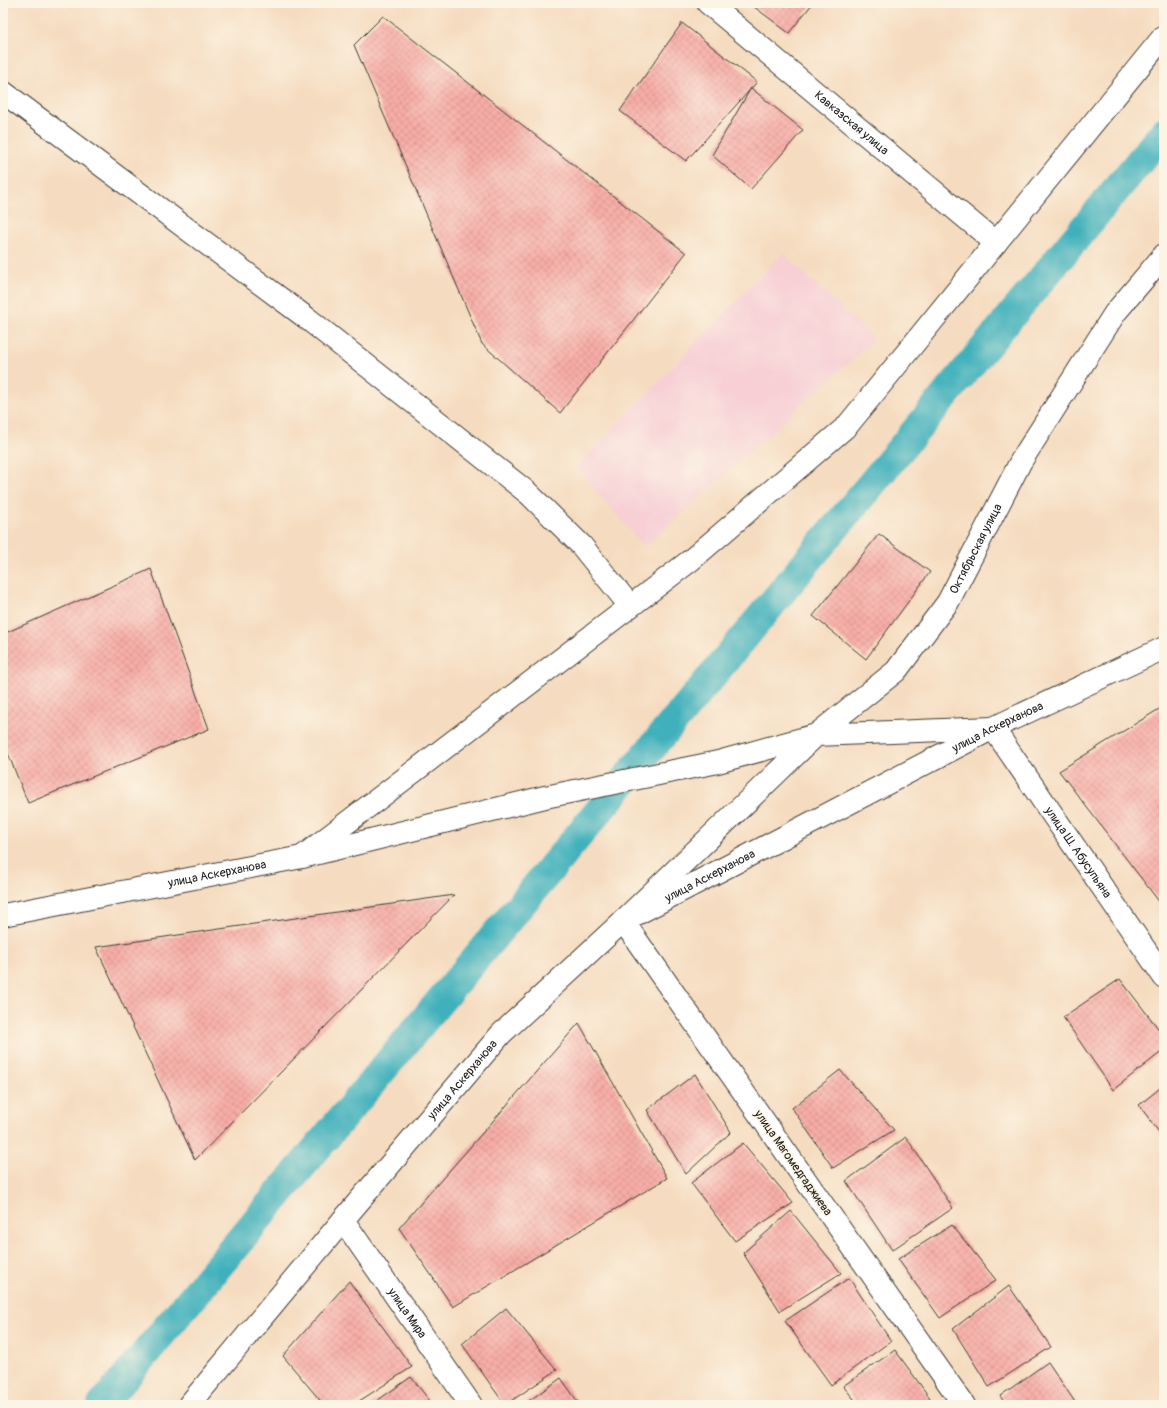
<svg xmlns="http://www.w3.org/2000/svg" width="1167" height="1408" viewBox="0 0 1167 1408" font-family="Pangolin,sans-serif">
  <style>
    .built { fill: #f7cfd5 }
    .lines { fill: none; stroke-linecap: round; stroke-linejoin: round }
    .canal { stroke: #41b1bc; stroke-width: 30 }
    .building { fill: url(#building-cross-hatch) }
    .street-casing { stroke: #3d3934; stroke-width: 24 }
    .secondary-casing { stroke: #3d3934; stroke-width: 24 }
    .street { stroke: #fff; stroke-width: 22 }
    .secondary { stroke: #fff; stroke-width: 22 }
    .labels { text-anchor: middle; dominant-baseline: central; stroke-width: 3.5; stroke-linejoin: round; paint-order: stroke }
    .street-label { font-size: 12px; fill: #1c1c1c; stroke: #fcf5e5 }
  </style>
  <defs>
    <pattern id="building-cross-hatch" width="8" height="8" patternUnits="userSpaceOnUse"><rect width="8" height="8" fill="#f8ada7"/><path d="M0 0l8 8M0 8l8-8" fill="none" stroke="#d4948f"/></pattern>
  </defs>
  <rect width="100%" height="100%" fill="#fcf5e5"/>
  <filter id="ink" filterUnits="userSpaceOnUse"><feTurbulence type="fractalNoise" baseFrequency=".025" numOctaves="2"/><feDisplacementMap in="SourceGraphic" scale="8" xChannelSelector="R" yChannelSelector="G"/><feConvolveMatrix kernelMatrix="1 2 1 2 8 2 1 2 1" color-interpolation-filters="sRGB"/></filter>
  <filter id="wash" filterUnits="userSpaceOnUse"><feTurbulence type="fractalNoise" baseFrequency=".012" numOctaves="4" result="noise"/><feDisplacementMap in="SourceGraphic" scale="16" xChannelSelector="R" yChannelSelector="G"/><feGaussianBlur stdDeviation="0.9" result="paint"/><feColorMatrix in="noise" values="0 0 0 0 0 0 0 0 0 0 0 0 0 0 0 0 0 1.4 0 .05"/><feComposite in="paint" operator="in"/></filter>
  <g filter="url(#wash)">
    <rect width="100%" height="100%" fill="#f5dbbf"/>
    <!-- built -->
    <path class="built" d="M783 253 874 339 645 547 576 468Z"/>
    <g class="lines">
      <!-- canal -->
      <path class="canal" d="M102 1405 701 689 1164 132"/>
    </g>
    <g id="blocks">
      <!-- building -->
      <path class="building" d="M749 3H813L789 33Z
        M383 16 686 253 560 413 482 344 354 45Z
        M682 23 757 82 686 161 620 111Z
        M751 88 803 130 751 189 712 155Z
        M879 534 930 572 866 659 813 616Z
        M151 569 209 729 28 803 3 741V634Z
        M1164 706V908L1059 771Z
        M454 895 195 1160 96 947Z
        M1120 979 1164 1036V1050L1113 1090 1063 1017Z
        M579 1023 667 1178 453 1307 399 1228Z
        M840 1070 894 1130 833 1168 792 1108Z
        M695 1074 731 1132 686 1174 647 1110Z
        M1164 1085V1139L1139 1105Z
        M906 1137 953 1208 892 1250 846 1181Z
        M743 1143 793 1203 735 1241 691 1183Z
        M791 1211 841 1273 780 1311 743 1253Z
        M952 1225 996 1280 940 1318 898 1259Z
        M849 1278 891 1341 831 1385 785 1321Z
        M349 1281 412 1367 353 1405H324L283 1356Z
        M1009 1286 1051 1347 989 1387 953 1329Z
        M506 1308 557 1370 505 1405 462 1344Z
        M895 1350 935 1405H859L843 1386Z
        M1048 1362 1077 1405H1006L1000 1396Z
        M411 1377 433 1405H371Z
        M561 1378 580 1405H523Z"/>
    </g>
  </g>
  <g filter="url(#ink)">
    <use href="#blocks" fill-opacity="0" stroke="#3d3934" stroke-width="1"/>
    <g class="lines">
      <defs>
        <g id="street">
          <path id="s1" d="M708 3 996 243"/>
          <path d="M3 92 308 319 528 493 581 545 630 606"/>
          <path d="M302 857 691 560 847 426 1164 36"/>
          <path id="s2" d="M343 1220 471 1405"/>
          <path id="s3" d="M189 1405 343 1220 501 1034 623 921 993 728 1164 648"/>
          <path id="s4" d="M964 1405 623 921 816 735 993 728 1164 977"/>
        </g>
        <g id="secondary">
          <path id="s5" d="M3 915 302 857 545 797 718 762 816 735 896 671 948 602 1021 461 1115 313 1164 255"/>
        </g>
      </defs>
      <!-- street casing -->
      <use href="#street" class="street-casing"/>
      <!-- secondary casing -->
      <use href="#secondary" class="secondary-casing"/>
      <!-- street -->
      <use href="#street" class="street"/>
      <!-- secondary -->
      <use href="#secondary" class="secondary"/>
    </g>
  </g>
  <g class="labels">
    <!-- street labels -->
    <g class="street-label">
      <text stroke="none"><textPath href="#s1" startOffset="187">Кавказская улица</textPath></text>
      <text stroke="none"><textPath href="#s5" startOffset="1082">Октябрьская улица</textPath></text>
      <text stroke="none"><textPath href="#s3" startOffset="1073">улица Аскерханова</textPath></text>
      <text stroke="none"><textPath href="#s4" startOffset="1188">улица Ш. Абусупьяна</textPath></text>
      <text stroke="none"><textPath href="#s5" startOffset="218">улица Аскерханова</textPath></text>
      <text stroke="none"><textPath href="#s3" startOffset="749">улица Аскерханова</textPath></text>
      <text stroke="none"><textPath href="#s3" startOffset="425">улица Аскерханова</textPath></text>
      <text transform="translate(793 1163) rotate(55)">улица Магомедгаджиева</text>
      <text stroke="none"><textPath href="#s2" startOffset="113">улица Мира</textPath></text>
    </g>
  </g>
  <!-- margin -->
  <rect width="1167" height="1408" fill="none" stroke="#fcf5e5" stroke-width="16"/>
</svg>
